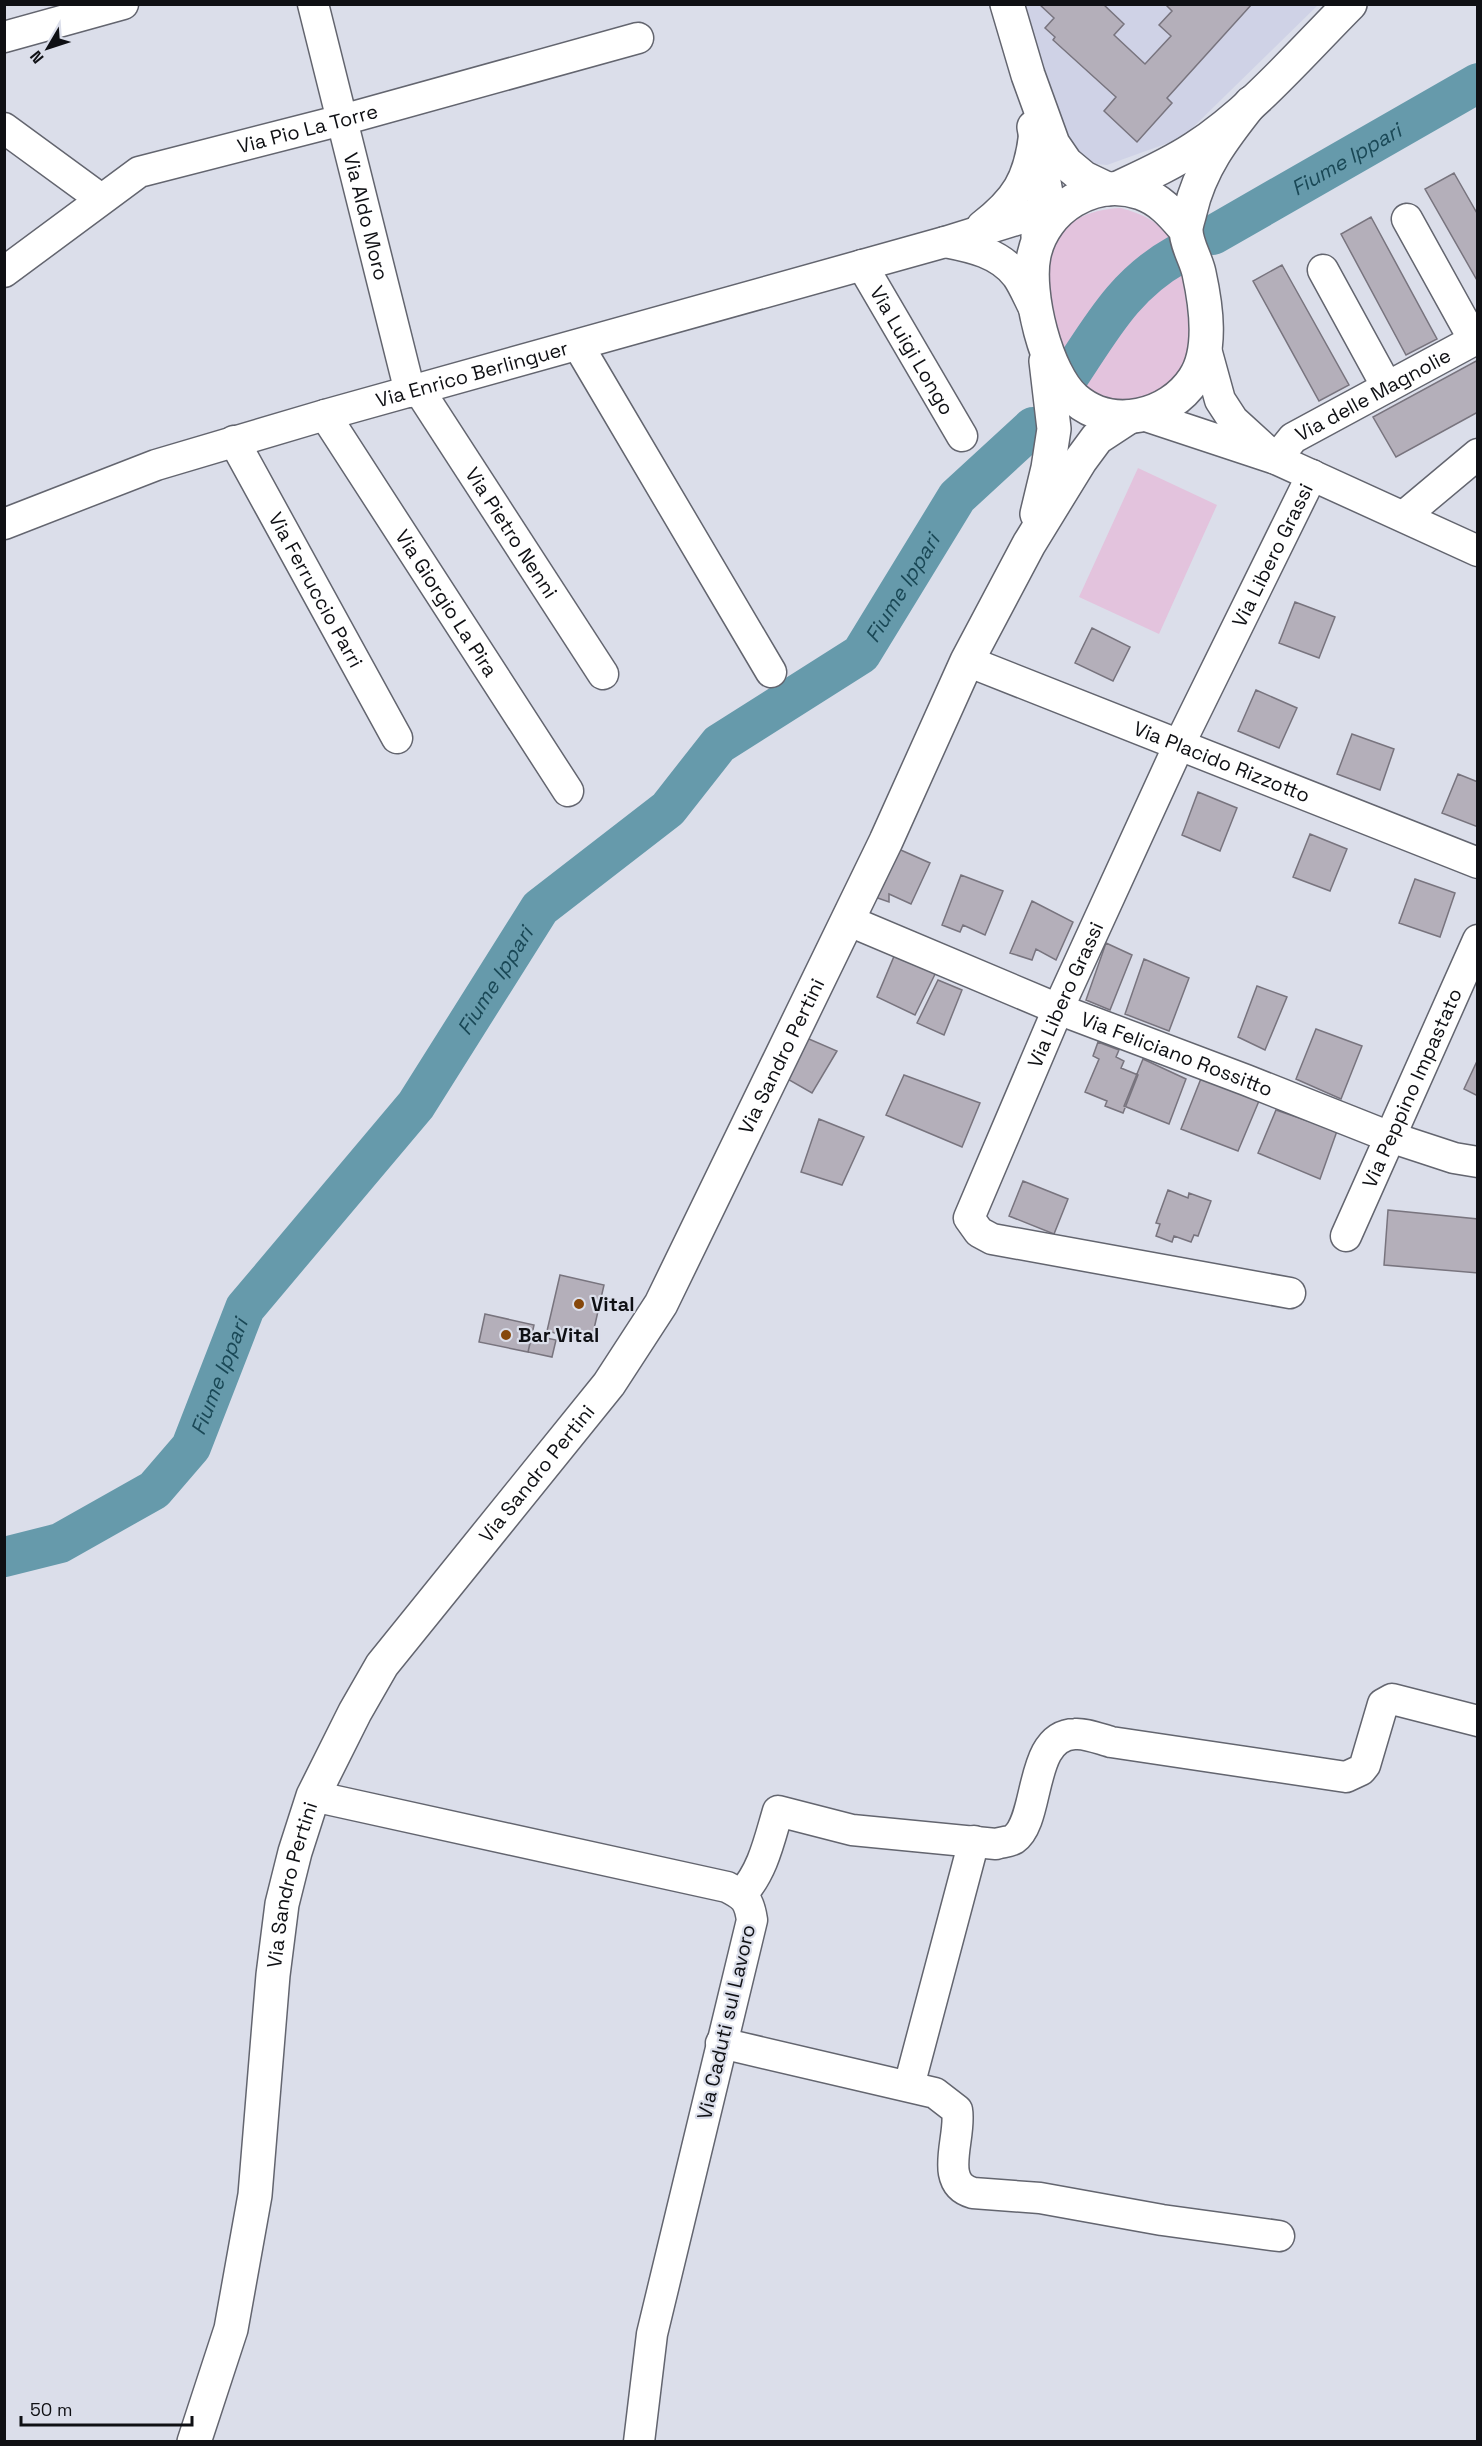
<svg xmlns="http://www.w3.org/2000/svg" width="1482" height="2446" viewBox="0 0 1482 2446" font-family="'Space Grotesk',sans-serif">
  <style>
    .built { fill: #cfd2e6 }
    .green { fill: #e3c3dd }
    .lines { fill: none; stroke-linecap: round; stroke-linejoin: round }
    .river { stroke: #669aab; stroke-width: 40 }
    .building { fill: #b4afba; stroke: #78747e; stroke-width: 1.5 }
    .minor-casing { stroke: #63656f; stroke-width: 33 }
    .major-casing { stroke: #63656f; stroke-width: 36 }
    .minor { stroke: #fff; stroke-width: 30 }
    .major { stroke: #fff; stroke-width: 33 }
    .poi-dot { fill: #86470a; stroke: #dbdeea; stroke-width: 2 }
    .labels { text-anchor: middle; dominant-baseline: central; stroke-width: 4.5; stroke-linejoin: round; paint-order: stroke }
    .street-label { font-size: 20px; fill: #0f1014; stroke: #dbdeea }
    .poi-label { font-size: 20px; font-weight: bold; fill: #0f1014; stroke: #dbdeea; text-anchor: start }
    .water-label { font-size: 21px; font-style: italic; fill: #1a4856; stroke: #dbdeea }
  </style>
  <rect width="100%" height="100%" fill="#dbdeea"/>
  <!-- built -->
  <path class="built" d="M1026 5H1318L1182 138 1107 165 1096 164 1082 158 1064 140Z"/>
  <!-- green -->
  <path class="green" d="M1121 208C1142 214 1161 222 1172 242 1181 258 1192 331 1189 349 1187 360 1178 373 1170 380 1156 395 1129 407 1108 400 1103 398 1097 394 1092 392 1088 389 1080 387 1076 383 1064 371 1055 337 1053 320 1050 304 1044 286 1045 270 1045 228 1085 209 1121 208Z
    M1138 468 1217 505 1159 634 1079 597Z"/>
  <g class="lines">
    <!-- river -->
    <g class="river">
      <path id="s1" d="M1213 235 1478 83"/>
      <path d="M1070 375C1102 327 1125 284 1177 255"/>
      <path id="s2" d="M4 1557 60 1543 154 1490 191 1447 245 1308 416 1105 540 908 668 809 719 744 861 654 957 497 1033 427"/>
    </g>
  </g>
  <!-- building -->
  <path class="building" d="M1039 4H1103L1124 24 1114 35 1145 64 1171 36 1159 25 1172 11 1165 4H1252L1167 98 1172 103 1137 142 1104 111 1116 97 1053 40 1055 37 1045 28 1054 18Z
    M1454 173 1478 215V282L1425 189Z
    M1371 217 1437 339 1406 355 1341 234Z
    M1282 265 1349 385 1319 401 1253 281Z
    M1478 360V412L1396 457 1373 417Z
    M1295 602 1335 617 1319 658 1279 643Z
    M1092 628 1130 647 1113 681 1075 663Z
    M1256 690 1297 708 1279 748 1238 731Z
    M1352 734 1394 749 1380 790 1337 774Z
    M1458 774 1478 782V827L1442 813Z
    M1198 792 1237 808 1220 851 1182 835Z
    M1310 834 1347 849 1330 891 1293 877Z
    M894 847 930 863 911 904 889 894V902L872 896Z
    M961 875 1003 891 985 935 963 925 960 932 942 925Z
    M1415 879 1455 893 1440 937 1399 923Z
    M1032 901 1073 922 1056 960 1036 949 1032 960 1010 953Z
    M900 942 942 960 915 1015 877 997Z
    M1106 943 1132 955 1110 1010 1086 1000Z
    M1144 959 1189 978 1169 1031 1125 1014Z
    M938 980 962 990 944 1035 917 1023Z
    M1257 986 1287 997 1265 1050 1238 1037Z
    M1316 1029 1362 1046 1341 1099 1296 1079Z
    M802 1036 837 1051 812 1093 784 1077Z
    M1098 1042 1119 1050 1116 1057 1124 1061 1121 1068 1138 1075 1123 1113 1105 1106 1107 1101 1085 1092 1099 1059 1093 1056Z
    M1143 1059 1186 1079 1169 1124 1124 1106Z
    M1478 1059V1096L1464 1089Z
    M904 1075 980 1103 962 1147 886 1115Z
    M1202 1076 1259 1101 1238 1151 1181 1129Z
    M1276 1110 1337 1131 1320 1179 1258 1153Z
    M819 1119 864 1137 842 1185 801 1172Z
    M1023 1181 1068 1199 1054 1234 1009 1216Z
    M1168 1190 1188 1198 1189 1193 1211 1201 1198 1236 1194 1235 1191 1242 1174 1236 1172 1242 1156 1236 1160 1224 1156 1223Z
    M1388 1210 1478 1219V1273L1384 1265Z
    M560 1275 604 1285 591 1342 547 1331Z
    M485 1314 534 1325 528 1352 479 1342Z
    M532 1335 556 1340 552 1357 528 1352Z"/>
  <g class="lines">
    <defs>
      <g id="minor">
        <path id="s3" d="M313 4 410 392"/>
        <path d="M4 37 123 4"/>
        <path d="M4 128 101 199"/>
        <path d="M1407 219 1474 340"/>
        <path d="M982 226C1016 200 1029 179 1034 136"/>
        <path d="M945 242C971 247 1000 253 1017 276 1024 286 1029 299 1035 310"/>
        <path id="s4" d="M862 265 962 436"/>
        <path d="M1323 270 1387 387"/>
        <path id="s5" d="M4 272 139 172 342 120 638 38"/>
        <path d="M578 345 771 672"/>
        <path d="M1206 349 1220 400 1233 420 1267 451"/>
        <path id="s6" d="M419 390 603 674"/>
        <path id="s7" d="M325 415 568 791"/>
        <path d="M1143 415 1276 459 1478 551"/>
        <path id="s8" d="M234 441 397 738"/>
        <path id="s9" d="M1276 459 1293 438 1478 338"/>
        <path d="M1404 516 1478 454"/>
        <path id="s10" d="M4 524 156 465 325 415 945 242 1064 205"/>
        <path id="s11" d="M967 661 1478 863"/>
        <path id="s12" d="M847 920 1058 1009 1246 1080 1390 1137 1454 1158 1478 1162"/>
        <path id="s13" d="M1346 1236 1478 940"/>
        <path id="s14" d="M1290 1293 992 1239 979 1232 969 1218 1058 1009 1179 745 1312 475"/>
        <path d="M313 1796 727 1887C745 1896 749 1900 752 1920L652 2334 639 2442"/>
        <path d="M742 1894C763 1871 769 1841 778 1811L852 1830 996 1844C1001 1842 1009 1842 1014 1839 1041 1820 1028 1735 1075 1734 1086 1733 1100 1739 1111 1742L1346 1777 1361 1770 1365 1765 1383 1704 1392 1699 1478 1721"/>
        <path d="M721 2043 935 2093 957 2110C962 2137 937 2183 973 2193L1040 2198 1162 2220 1279 2236"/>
        <path d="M909 2086 974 1841"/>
      </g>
      <g id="major">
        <path d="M1007 4 1028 75 1053 144 1066 163 1084 178 1107 189"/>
        <path d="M1034 127 1046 193 1038 236"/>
        <path d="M1118 188C1144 176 1171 164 1195 148 1251 112 1302 52 1350 4"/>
        <path d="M1186 230C1173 215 1161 200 1141 193 1094 177 1044 208 1034 255 1026 292 1046 374 1075 399 1112 431 1169 417 1194 379 1213 351 1206 305 1199 273 1196 259 1186 244 1186 230 1186 224 1189 217 1190 212 1200 168 1224 137 1251 103"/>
        <path d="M1037 514 1048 468 1054 429 1046 361"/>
        <path id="s15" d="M194 2442 231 2329 255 2195 273 1975 282 1904 295 1852 313 1796 355 1712 382 1665 609 1384 661 1304 886 841 967 661 1029 544 1080 461 1097 438 1129 417"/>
      </g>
    </defs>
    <!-- minor casing -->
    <use href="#minor" class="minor-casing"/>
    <!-- major casing -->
    <use href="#major" class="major-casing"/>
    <!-- minor -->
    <use href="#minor" class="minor"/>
    <!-- major -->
    <use href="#major" class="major"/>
  </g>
  <!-- markers -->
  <g class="poi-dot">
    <circle cx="579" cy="1304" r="6"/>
    <circle cx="506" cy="1335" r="6"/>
  </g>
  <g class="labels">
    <!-- street labels -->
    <g class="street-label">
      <text stroke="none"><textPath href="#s5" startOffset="342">Via Pio La Torre</textPath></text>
      <text stroke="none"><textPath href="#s3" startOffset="219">Via Aldo Moro</textPath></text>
      <text stroke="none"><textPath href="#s4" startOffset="99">Via Luigi Longo</textPath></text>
      <text stroke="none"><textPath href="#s10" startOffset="492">Via Enrico Berlinguer</textPath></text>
      <text stroke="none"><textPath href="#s9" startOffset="118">Via delle Magnolie</textPath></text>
      <text stroke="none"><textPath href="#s6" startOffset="170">Via Pietro Nenni</textPath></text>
      <text stroke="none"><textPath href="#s14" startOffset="1064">Via Libero Grassi</textPath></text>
      <text stroke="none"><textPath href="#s8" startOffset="170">Via Ferruccio Parri</textPath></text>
      <text stroke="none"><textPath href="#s7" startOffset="224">Via Giorgio La Pira</textPath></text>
      <text stroke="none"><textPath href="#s11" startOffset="274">Via Placido Rizzotto</textPath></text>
      <text stroke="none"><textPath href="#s14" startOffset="578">Via Libero Grassi</textPath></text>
      <text stroke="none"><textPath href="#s12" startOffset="356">Via Feliciano Rossitto</textPath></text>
      <text stroke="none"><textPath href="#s15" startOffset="1540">Via Sandro Pertini</textPath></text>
      <text stroke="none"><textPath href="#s13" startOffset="162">Via Peppino Impastato</textPath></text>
      <text stroke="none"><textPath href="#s15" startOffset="1054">Via Sandro Pertini</textPath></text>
      <text stroke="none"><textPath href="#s15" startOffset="568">Via Sandro Pertini</textPath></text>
      <text transform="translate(726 2022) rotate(-77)">Via Caduti sul Lavoro</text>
    </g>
    <!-- poi labels -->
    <g class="poi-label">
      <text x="591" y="1304">Vital</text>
      <text x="518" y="1335">Bar Vital</text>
    </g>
    <!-- water labels -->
    <g class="water-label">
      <text stroke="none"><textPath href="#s1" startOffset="153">Fiume Ippari</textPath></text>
      <text stroke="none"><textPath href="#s2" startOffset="1360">Fiume Ippari</textPath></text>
      <text stroke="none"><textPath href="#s2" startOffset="784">Fiume Ippari</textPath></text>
      <text stroke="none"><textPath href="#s2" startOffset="298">Fiume Ippari</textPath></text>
    </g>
  </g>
  <!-- border -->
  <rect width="1482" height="2446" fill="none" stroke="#0f1014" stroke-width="12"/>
  <!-- north arrow -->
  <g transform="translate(48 48) rotate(231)" stroke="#dbdeea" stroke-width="4.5" paint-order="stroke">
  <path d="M0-4.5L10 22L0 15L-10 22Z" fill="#0f1014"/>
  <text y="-9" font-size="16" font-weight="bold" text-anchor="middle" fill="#0f1014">N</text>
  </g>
  <!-- scale -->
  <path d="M21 2416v9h171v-9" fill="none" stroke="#0f1014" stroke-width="3"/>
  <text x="30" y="2416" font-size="18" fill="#0f1014" stroke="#dbdeea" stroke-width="4.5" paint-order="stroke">50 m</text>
</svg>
